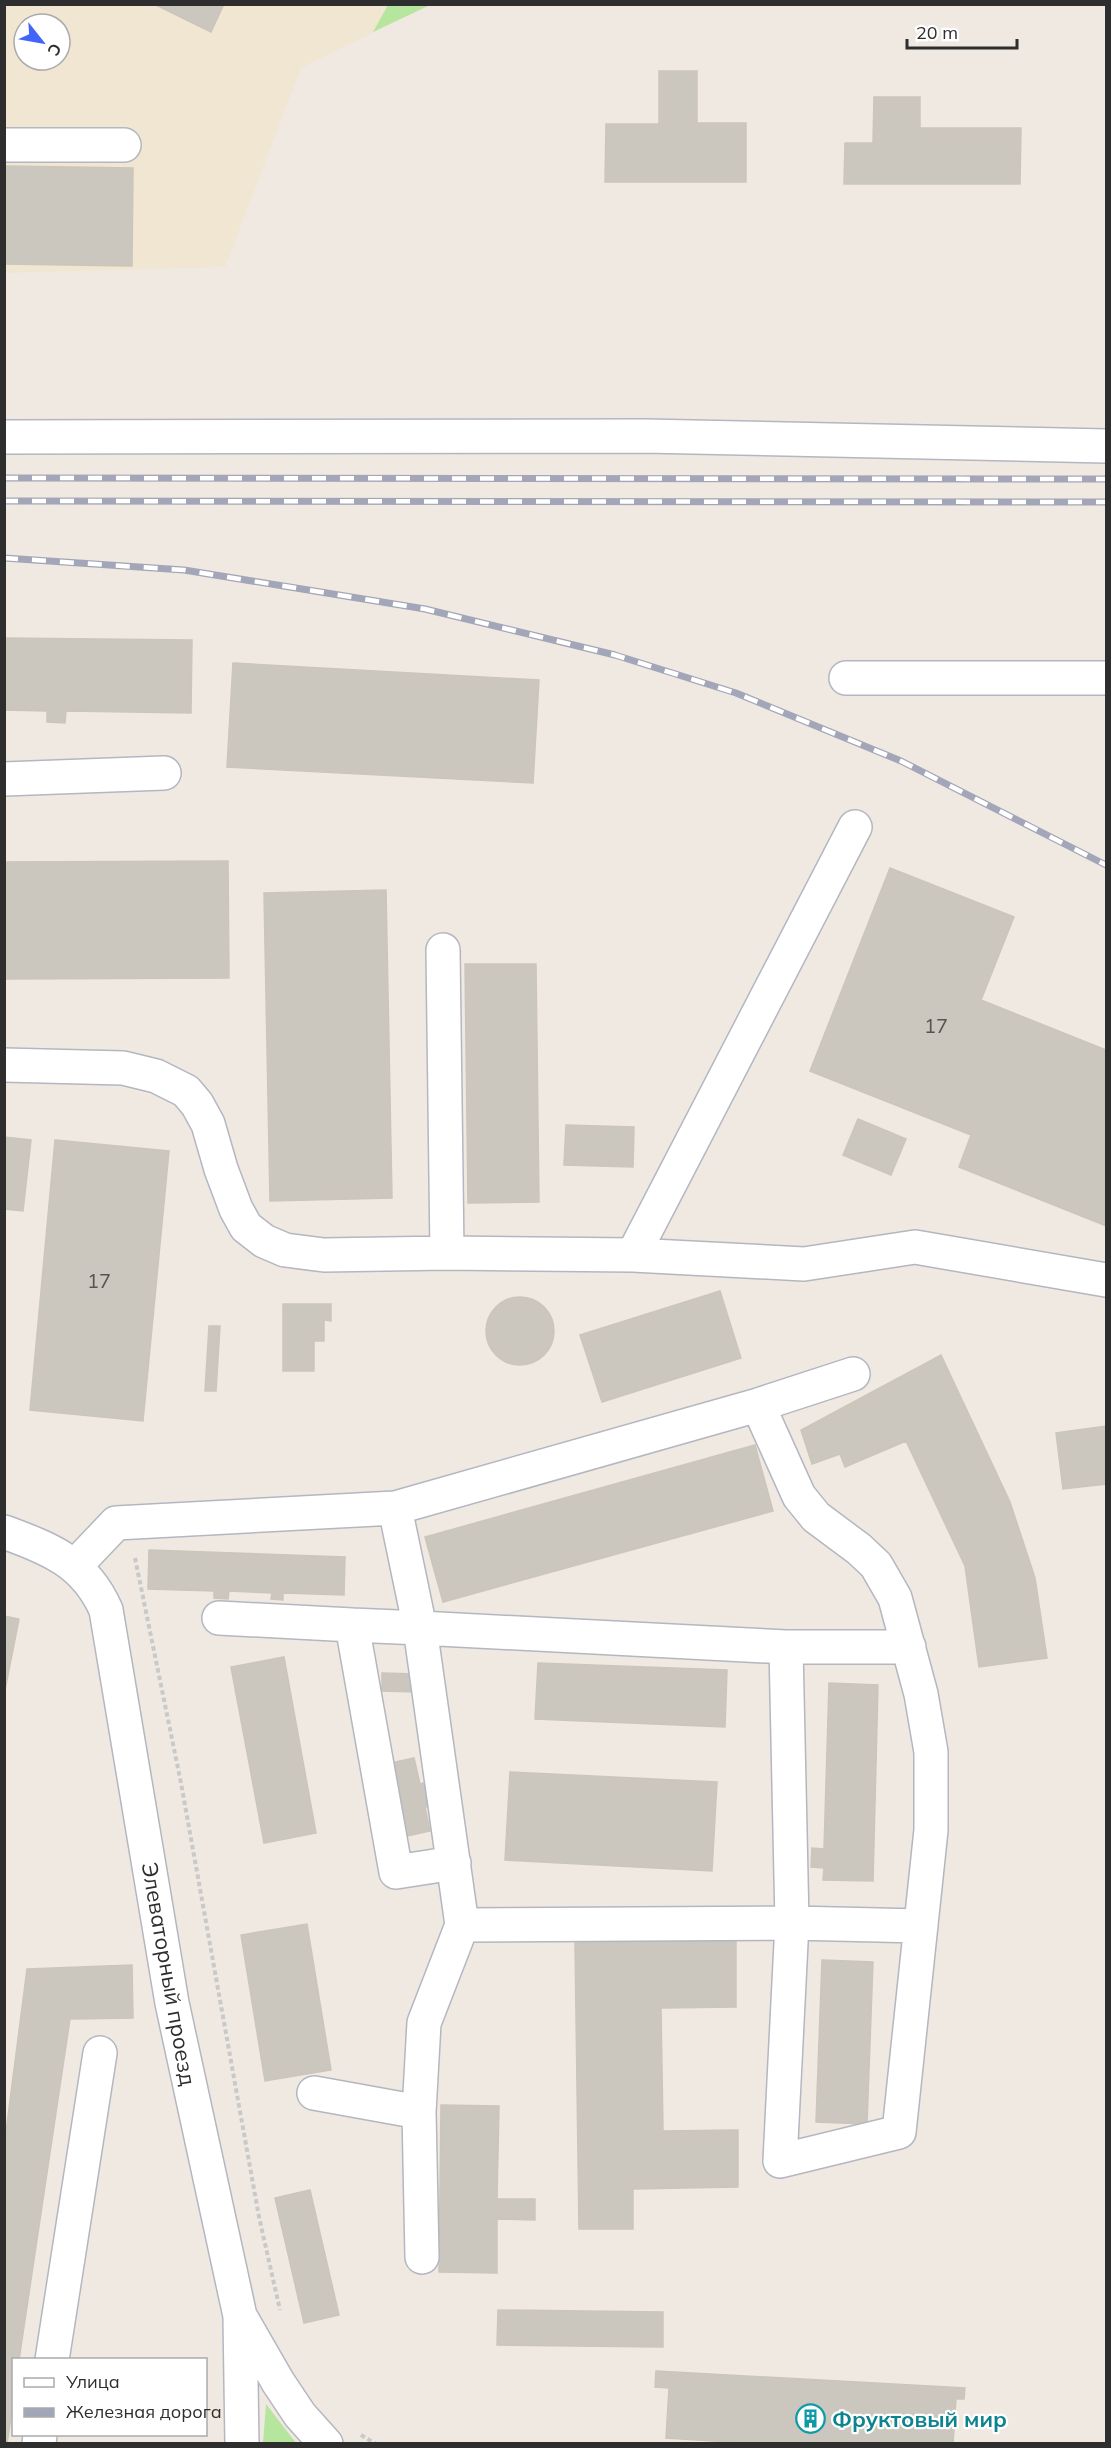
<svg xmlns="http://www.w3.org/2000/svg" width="1111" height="2448" viewBox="0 0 1111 2448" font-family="Mulish,sans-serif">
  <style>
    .education { fill: #f0e6d1; fill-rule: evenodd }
    .grass { fill: #b6e59e }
    .building { fill: #cbc7bf; stroke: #cbc5ba; stroke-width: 1.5 }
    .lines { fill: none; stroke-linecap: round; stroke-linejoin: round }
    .minor-casing { stroke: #b4b7c1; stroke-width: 36 }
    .path { stroke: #c9c9c9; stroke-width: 4; stroke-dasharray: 4.5 3; stroke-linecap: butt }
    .minor { stroke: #fff; stroke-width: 33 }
    .rail-casing { stroke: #a3a6b8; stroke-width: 7 }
    .rail { stroke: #fff; stroke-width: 4.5; stroke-dasharray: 14; stroke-linecap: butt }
    .labels { text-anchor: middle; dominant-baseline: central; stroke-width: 4.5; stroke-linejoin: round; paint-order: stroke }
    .number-label { font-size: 20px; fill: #555452 }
    .street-label { font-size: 22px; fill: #2e2e2e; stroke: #fff }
    .culture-label { font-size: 22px; font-weight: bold; fill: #0d838f; stroke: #fff; text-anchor: start }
  </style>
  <rect width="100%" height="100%" fill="#efe9e1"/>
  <!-- education -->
  <path class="education" d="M4 5H430L301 68 225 267 5 273ZM24 24H60V60H24Z"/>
  <!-- grass -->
  <path class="grass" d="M388 5V4L430 5 373 32Z
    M266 2404 296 2443H263Z"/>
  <!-- building -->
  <path class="building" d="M154 4H224L211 32Z
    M659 71H697V123H746V182H605L606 124H659Z
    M874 97H920V128H1021L1020 184H844L845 143H873Z
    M4 166 133 168 132 266 4 264Z
    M4 638 192 640 191 713 66 711 65 723 47 722V711L4 710Z
    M233 663 539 680 533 783 227 767Z
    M228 861 229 978 4 979V862Z
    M890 868 1014 917 981 1000 1106 1050V1226L959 1167 971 1135 810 1071Z
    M386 890 392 1198 270 1201 264 893Z
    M465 964H536L539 1202 468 1203Z
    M858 1119 906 1139 891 1175 843 1155Z
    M566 1125 634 1127 633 1167 564 1165Z
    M4 1137 31 1140 23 1211 4 1209Z
    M55 1140 169 1151 143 1421 30 1410Z
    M720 1291 741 1358 602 1402 580 1335Z
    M486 1331a34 34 0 1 1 68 0a34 34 0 1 1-68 0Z
    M283 1304H331V1321L324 1320V1341H314V1371H283Z
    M209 1326H220L216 1391H205Z
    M941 1355 1010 1502 1035 1578 1047 1658 979 1667 965 1566 906 1441 845 1467 840 1454 812 1464 801 1430Z
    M1106 1426V1484L1063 1489 1056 1433Z
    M755 1445 773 1511 443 1602 425 1537Z
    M149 1550 345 1557 344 1595 283 1593V1600L271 1599 272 1593 229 1591 228 1599 214 1598V1591L148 1589Z
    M4 1616 19 1619 4 1695Z
    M284 1657 316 1833 264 1843 231 1667Z
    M538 1663 727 1670 725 1727 535 1719Z
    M382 1673 416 1674V1692L382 1691Z
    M829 1683 878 1685 873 1881 823 1880 824 1868 811 1867 812 1848 824 1849Z
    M414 1758 420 1784 432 1781 437 1805 425 1807 430 1831 398 1838 382 1765Z
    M510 1772 717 1782 712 1871 505 1860Z
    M307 1924 331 2070 265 2081 241 1935Z
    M736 1940V2007L661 2008 663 2131 738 2130V2187L633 2189V2229H579L575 1943Z
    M822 1960 873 1962 867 2124 816 2122Z
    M132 1965 133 2018 70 2019 19 2360H14V2397L7 2444H4V2147L27 1969Z
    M441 2105 499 2106 497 2199H535V2220L497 2219V2273L439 2272Z
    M310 2190 339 2315 304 2323 275 2198Z
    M498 2310 663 2312V2347L497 2345Z
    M656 2371 965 2388 964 2399H956L953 2444H760L666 2438 669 2388 655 2387Z"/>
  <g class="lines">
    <defs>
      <path id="minor" d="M4 145H124
        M4 437 645 436 1106 446
        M846 678H1106
        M4 779 164 773
        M443 950 447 1253
        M4 1065 123 1068 156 1076 186 1091 197 1104 208 1124 221 1169 236 1209 246 1227 264 1241 285 1250 324 1255 447 1253 633 1255 804 1264 915 1247 1106 1280
        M633 1255 855 827
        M758 1405 799 1496 816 1517 859 1549 876 1565 895 1598 921 1694 931 1752V1830L899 2132 780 2161 792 1923 921 1926
        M395 1508 420 1628 786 1647
        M4 1532C50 1549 85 1562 106 1610L172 2003 240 2316 278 2382 300 2415 326 2444
        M75 1566 116 1523 395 1508 758 1405 853 1374
        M219 1618 352 1625
        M454 1863 396 1872 352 1625 420 1628 462 1925 792 1923 786 1647H909
        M314 2093 419 2112
        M422 2257 419 2112 424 2023 462 1925
        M240 2318 242 2444
        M52 2360 100 2053
        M39 2444 40 2434"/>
    </defs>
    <!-- minor casing -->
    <use href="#minor" class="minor-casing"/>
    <!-- path -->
    <path class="path" d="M135 1558 181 1783 259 2217 280 2310
      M361 2435 376 2444"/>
    <!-- minor -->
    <use href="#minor" class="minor"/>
    <defs>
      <path id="rail" d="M4 478 1106 479
        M4 501 1106 502
        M4 558 184 570 302 589 425 609 615 655 736 693 901 761 1106 865"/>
    </defs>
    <!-- rail casing -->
    <use href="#rail" class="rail-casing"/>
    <!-- rail -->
    <use href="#rail" class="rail"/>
  </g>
  <!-- icons -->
  <defs>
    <symbol id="building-ring" viewBox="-11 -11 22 22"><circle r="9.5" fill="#fff" stroke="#0f9aa8" stroke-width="1.5"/><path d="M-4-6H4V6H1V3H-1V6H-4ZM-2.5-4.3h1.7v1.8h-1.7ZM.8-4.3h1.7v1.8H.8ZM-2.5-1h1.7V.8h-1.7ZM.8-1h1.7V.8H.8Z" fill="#0f9aa8"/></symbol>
  </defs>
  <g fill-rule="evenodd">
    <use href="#building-ring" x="794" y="2402" width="33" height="33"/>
  </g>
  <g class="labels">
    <!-- number labels -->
    <g class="number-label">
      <text x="936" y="1025">17</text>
      <text x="99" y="1280">17</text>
    </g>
    <!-- street labels -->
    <g class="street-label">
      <text transform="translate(169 1974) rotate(80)">Элеваторный проезд</text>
    </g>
    <!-- culture labels -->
    <g class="culture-label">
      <text x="832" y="2419">Фруктовый мир</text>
    </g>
  </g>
  <!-- border -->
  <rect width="1111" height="2448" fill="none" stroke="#2e2e2e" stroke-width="12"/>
  <!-- legend -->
  <rect x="12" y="2358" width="195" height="78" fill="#ffffff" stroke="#ababab" stroke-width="1.5"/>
  <rect x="24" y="2378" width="30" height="9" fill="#ffffff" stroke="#ababab" stroke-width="1.5"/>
  <text x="66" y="2388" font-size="18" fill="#2e2e2e">Улица</text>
  <rect x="24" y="2408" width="30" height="9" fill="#a3a6b8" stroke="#ababab" stroke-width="1.5"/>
  <text x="66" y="2418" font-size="18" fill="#2e2e2e">Железная дорога</text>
  <!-- north arrow -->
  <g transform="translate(42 42) rotate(121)"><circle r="28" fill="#ffffff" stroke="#ababab" stroke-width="1.5"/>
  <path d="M0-4.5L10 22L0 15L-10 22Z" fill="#4264fb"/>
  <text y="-9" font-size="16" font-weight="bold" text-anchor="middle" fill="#2e2e2e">С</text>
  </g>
  <!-- scale -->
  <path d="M907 39v9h110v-9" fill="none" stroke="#2e2e2e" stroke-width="3"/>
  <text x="916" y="39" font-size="18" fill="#2e2e2e" stroke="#ffffff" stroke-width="4.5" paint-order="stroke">20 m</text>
</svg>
